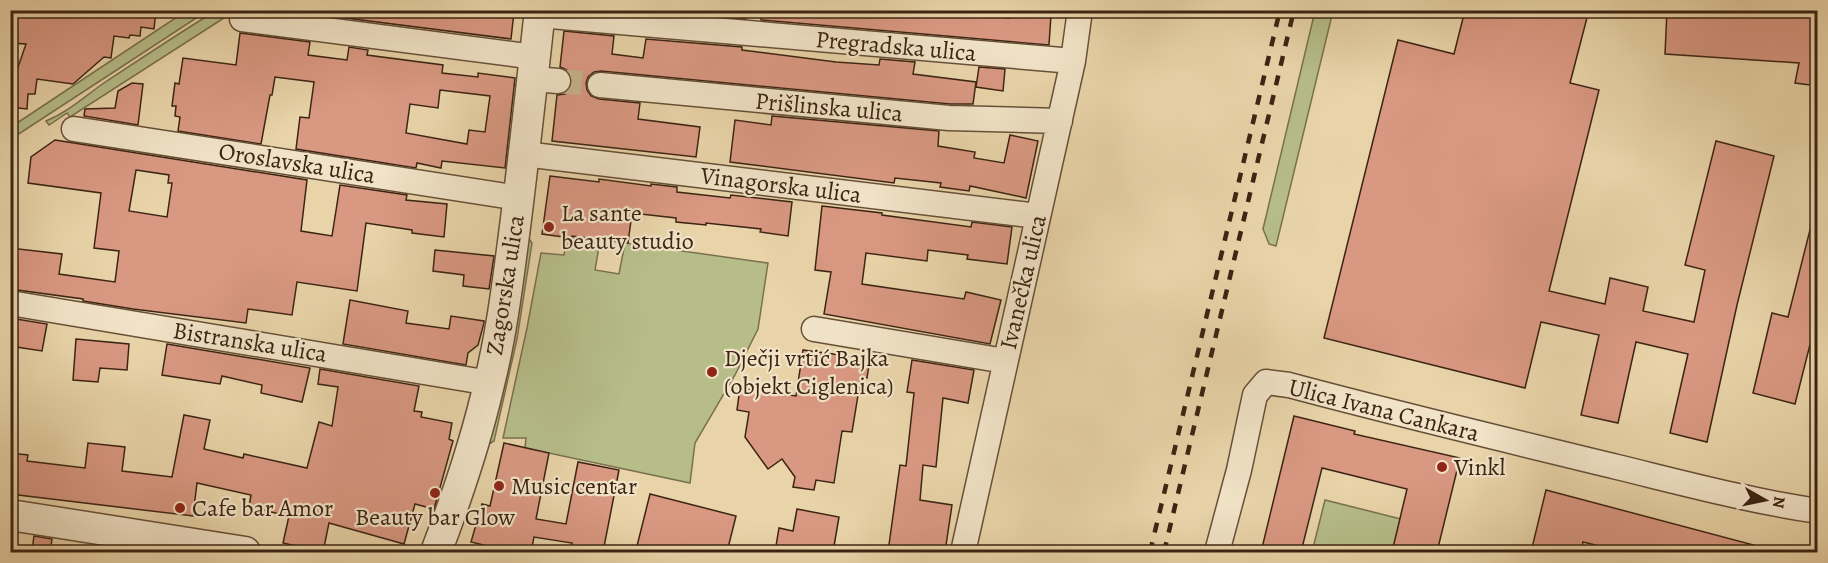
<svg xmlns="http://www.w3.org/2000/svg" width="1828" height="563" viewBox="0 0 1828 563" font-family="Alegreya,serif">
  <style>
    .green { fill: #b6bd89; stroke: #79704e; stroke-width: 1.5 }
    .building { fill: #d99882; stroke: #3c2413; stroke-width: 1.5; fill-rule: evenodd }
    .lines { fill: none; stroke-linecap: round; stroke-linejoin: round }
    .minor-tunnel { stroke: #c6b18b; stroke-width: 24; stroke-dasharray: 24 12; stroke-linecap: butt }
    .minor-casing { stroke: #675038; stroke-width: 27 }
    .tertiary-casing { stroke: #675038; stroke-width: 33 }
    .minor { stroke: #f1e3c7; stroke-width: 24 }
    .tertiary { stroke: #f1e3c7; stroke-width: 30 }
    .rail { stroke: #3c2413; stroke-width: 4.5; stroke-dasharray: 10 10; stroke-linecap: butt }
    .poi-dot { fill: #8f2418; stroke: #f1e3c7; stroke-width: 2 }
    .labels { text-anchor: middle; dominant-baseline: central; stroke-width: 4.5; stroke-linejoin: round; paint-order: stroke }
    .street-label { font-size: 24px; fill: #3c2413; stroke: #f1e3c7 }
    .poi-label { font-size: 24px; fill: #3c2413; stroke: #f1e3c7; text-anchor: start }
  </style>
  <rect width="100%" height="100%" fill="#e9d4a9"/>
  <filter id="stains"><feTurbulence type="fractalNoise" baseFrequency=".00333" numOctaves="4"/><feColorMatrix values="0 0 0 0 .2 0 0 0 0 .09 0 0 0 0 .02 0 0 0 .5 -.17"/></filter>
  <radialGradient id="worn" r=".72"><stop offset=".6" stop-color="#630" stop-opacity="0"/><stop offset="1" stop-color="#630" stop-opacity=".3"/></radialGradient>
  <!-- green -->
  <path class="green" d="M186 11H207L11 139V127Z
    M1315 11H1333L1276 246 1269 244 1263 229Z
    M214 13 227 16 70 117 67 113 49 125 46 121C68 112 85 96 104 83 139 60 173 37 209 15Z
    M527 236 532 243 517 339 494 441 486 446Z
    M567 237 600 241 595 270 619 274 625 243 768 263 758 329 735 375 695 443 690 483 525 448 526 438H503L527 328 541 253 564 255Z
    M1325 500 1401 519 1392 552H1312Z"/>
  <!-- building -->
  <path class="building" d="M12 10 53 15 54 10H156L154 29 141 27 140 36 130 35 129 38 114 36 111 58 104 57 73 84 37 79 35 94H28L27 109 10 107V75L15 76 26 44 10 43Z
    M322 10H504L514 12 511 39 322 15Z
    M653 10H747L746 19Z
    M762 10H970V14L1009 18V11L1051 15 1049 45 761 20Z
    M1465 10H1589L1570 83 1599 90 1549 291 1605 304 1610 278 1648 287 1643 311 1694 322 1705 270 1685 265 1716 141 1774 156 1737 305 1707 442 1670 433 1688 354 1636 342 1618 423 1581 415 1599 335 1541 322 1525 388 1324 338 1398 40 1454 54Z
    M1667 10H1818V86L1795 83 1799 63 1665 54Z
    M564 31 614 36 612 54 643 58 646 39 742 47V50L836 62 879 65 880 59 915 62 913 74 976 82 973 104H950L601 71 594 72 588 77 586 83 587 90 591 96 599 99 640 103 638 119 700 127 696 157 552 141 557 95 565 94 569 90 572 83 571 74 567 70 560 67Z
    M240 33 310 42 308 55 347 60 349 47 368 50 367 55 443 65 442 73 478 77V73L515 78 505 168 442 161 441 168 417 163 416 168 296 149 300 117 309 118 314 82 275 77 272 95H270L261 144 178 131 180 117 175 116 176 106H172L175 83 179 84 183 58 236 65ZM440 90 490 96 485 132 469 130 467 144 406 133 410 104 438 108Z
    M979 67 1005 69 1003 91 976 87Z
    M132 83 143 84 138 125 84 116 85 109 115 108 118 91Z
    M772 116 939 131 938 146 975 152 974 158 1004 163 1010 135 1038 141 1026 198 970 186 969 191 940 187 941 183 895 178 894 183 730 162 735 120 771 125Z
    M55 140 307 180 301 231 332 236 340 185 407 195 406 200 447 204 444 237 412 233V230L366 223 357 291 297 282 292 315 248 309 246 323 133 309 83 301V299L10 289V248L62 254 59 274 115 282 119 251 94 248 101 193 28 183 31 157ZM136 170 169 175 168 183H172L167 217 129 211Z
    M550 176 599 182V179L651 186V184L677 187V192L730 198 731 195 792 202 788 236 760 232 761 229 706 223V225L676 222V218L632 213 628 243 572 236 571 238 542 234Z
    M822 206 882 213V215L971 227 972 222 1012 227 1007 264 967 259 968 255 928 250 927 261 866 253 862 284 964 299 966 292 1001 300 990 344 824 314 831 272 815 270Z
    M1812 222H1818V313L1795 404 1753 393 1772 313 1788 317Z
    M435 250 494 256 489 289 463 286 464 275 433 271Z
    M350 300 408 311 406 323 449 329 451 316 484 321V323L478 345 468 353 466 365 343 344Z
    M10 318 47 324 42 351 10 346Z
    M76 339 129 344 127 370 100 368 98 382 73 380Z
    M167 344 310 368 302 402 261 393 262 385 222 376 220 384 162 375Z
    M803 350 870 359 867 378 861 377 852 432 842 431 834 483 816 480 814 490 793 487 795 477 782 459 768 469 745 437 749 412 737 410 740 388 796 396Z
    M912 360 974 370 968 403 943 398 936 467 923 465 920 500 952 505 945 552H888L900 465 906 466 914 393 907 392Z
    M320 369 419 386 414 411 422 412 421 417 452 423 449 439 453 441 434 509 415 504 404 544 329 523 323 552 283 543 289 516 249 507 251 495 197 483 193 516 10 494V453L28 455 27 461 85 468 88 443 125 447 122 471 172 477 184 415 210 420 204 449 243 458 244 454 307 468 319 422 332 426 338 387 318 384Z
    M1294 416 1355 431 1354 434 1460 458 1437 552H1392L1407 489 1322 468 1301 552H1261Z
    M504 443 549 453 536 519 566 524 578 462 619 470 603 552H570L572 543 534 537 531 552H499L500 549 471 542 482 504 490 506Z
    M1546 490 1765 548V552H1623L1583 542 1581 552H1531Z
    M650 494 736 516 727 552H662L637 546Z
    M797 509 839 517 833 552H775L779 528 793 531Z
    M34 536 52 539 50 552 32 550Z"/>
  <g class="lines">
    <!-- minor-tunnel -->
    <path class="minor-tunnel" d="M558 81 600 85"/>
    <defs>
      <path id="minor" d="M539 15 1073 61
        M242 19 535 57
        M533 79 558 81
        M600 85 949 118 1060 121
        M74 129 519 198
        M524 154 1038 216
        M10 303 490 383
        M814 329 1005 361
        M963 552 1073 61 1080 10
        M1217 552 1239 470 1255 395 1266 382 1289 385C1397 414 1507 440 1617 467 1683 483 1750 501 1818 511"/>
      <path id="tertiary" d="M10 515 245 552
        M436 552C457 497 476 441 489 384 502 332 508 280 515 227 524 155 532 83 540 10"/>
    </defs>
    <!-- minor casing -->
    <use href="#minor" class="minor-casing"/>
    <!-- tertiary casing -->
    <use href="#tertiary" class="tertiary-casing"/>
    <!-- minor -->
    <use href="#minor" class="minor"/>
    <!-- tertiary -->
    <use href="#tertiary" class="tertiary"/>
    <!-- rail -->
    <path class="rail" d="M1150 552 1280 10
      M1164 552 1294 10"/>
  </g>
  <!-- markers -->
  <g class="poi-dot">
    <circle cx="549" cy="227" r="6"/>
    <circle cx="712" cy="372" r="6"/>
    <circle cx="1442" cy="467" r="6"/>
    <circle cx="499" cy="486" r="6"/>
    <circle cx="435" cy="493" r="6"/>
    <circle cx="180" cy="508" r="6"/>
  </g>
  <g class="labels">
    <!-- street labels -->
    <g class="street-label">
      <text transform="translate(896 46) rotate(5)">Pregradska ulica</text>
      <text transform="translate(829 107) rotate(5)">Prišlinska ulica</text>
      <text transform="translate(297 163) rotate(9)">Oroslavska ulica</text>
      <text transform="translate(781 185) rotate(7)">Vinagorska ulica</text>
      <text transform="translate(1023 282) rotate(-77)">Ivanečka ulica</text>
      <text transform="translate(505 285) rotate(-81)">Zagorska ulica</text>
      <text transform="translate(250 342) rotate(9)">Bistranska ulica</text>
      <text transform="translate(1384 410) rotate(14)">Ulica Ivana Cankara</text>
    </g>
    <!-- poi labels -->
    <g class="poi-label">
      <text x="561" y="213">La sante<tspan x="561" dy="28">beauty studio</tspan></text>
      <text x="724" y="358">Dječji vrtić Bajka<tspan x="724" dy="28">(objekt Ciglenica)</tspan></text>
      <text x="1454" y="467">Vinkl</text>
      <text x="511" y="486">Music centar</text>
      <text x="192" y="508">Cafe bar Amor</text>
      <text x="435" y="517" text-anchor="middle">Beauty bar Glow</text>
    </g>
  </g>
  <!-- margin -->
  <rect width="1828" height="563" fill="none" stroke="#e9d4a9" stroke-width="36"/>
  <rect x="12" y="12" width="1804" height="539" fill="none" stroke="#3c2413" stroke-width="3"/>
  <rect x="18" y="18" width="1792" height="527" fill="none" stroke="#3c2413" stroke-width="1.5"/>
  <!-- north arrow -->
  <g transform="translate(1765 500) rotate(99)" stroke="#f1e3c7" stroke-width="4.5" paint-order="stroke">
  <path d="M0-4.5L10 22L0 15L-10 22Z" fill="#3c2413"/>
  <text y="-9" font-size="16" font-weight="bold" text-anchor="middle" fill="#3c2413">N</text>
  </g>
  <rect width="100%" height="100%" filter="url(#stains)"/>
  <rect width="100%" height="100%" fill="url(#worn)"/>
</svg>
